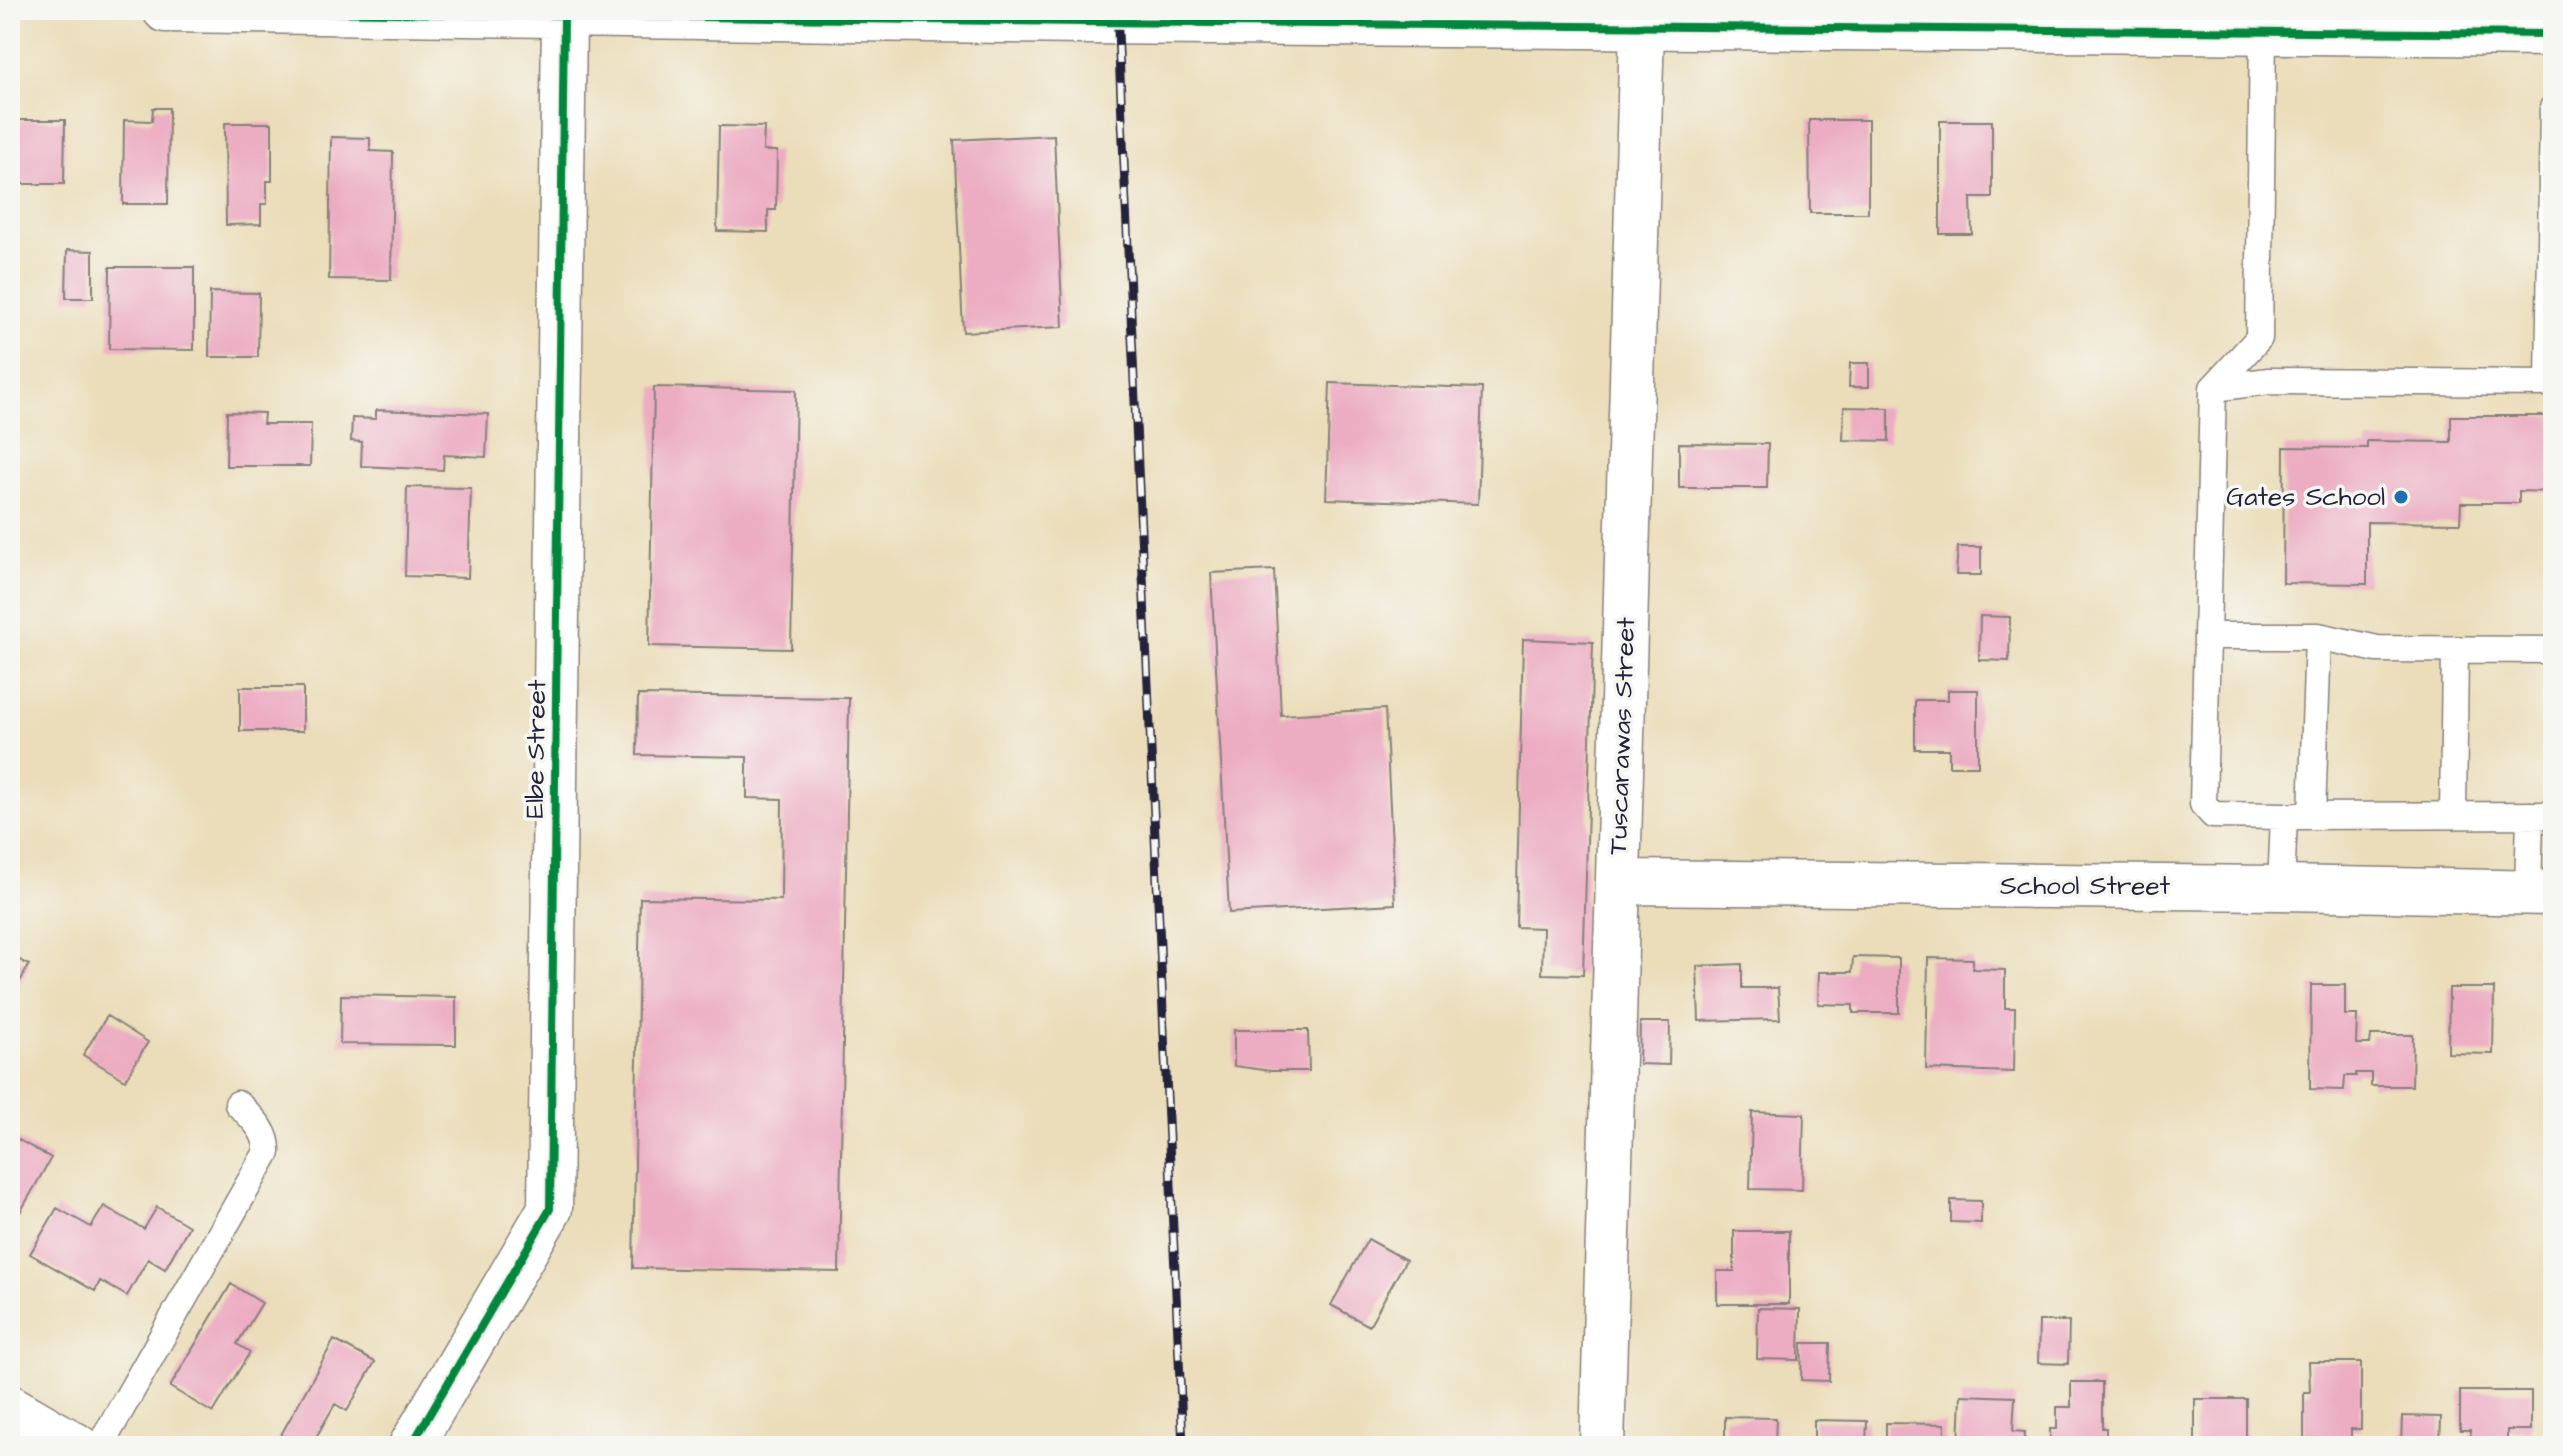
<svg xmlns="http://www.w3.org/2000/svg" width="2563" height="1456" viewBox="0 0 2563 1456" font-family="'Architects Daughter',sans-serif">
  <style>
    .building { fill: #ecacc2 }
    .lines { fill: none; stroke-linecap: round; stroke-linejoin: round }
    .lane-casing { stroke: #86807a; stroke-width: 29 }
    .street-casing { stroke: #86807a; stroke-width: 47 }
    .lane { stroke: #fff; stroke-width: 26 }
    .street { stroke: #fff; stroke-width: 44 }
    .rail-casing { stroke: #22223b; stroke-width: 9 }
    .rail { stroke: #f6f6f2; stroke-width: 6; stroke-dasharray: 18; stroke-linecap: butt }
    .cycleway-casing { stroke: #f6f6f2; stroke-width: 13 }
    .cycleway { stroke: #00873e; stroke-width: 8 }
    .poi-dot { fill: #1f6fb2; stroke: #f6f6f2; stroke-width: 3 }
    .labels { text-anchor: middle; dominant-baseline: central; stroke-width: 7; stroke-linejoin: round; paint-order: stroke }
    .poi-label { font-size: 26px; fill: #22223b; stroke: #f6f6f2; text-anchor: end }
    .street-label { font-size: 26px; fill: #22223b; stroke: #f6f6f2 }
  </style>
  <rect width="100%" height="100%" fill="#f6f6f2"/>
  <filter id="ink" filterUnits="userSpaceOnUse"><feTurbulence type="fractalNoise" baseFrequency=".0125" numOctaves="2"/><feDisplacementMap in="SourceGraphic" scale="16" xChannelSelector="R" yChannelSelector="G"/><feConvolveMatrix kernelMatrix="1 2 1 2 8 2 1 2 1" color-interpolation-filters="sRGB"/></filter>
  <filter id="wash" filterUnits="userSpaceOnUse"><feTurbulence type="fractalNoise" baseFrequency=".006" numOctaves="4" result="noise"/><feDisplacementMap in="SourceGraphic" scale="32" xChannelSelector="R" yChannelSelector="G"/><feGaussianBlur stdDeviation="1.8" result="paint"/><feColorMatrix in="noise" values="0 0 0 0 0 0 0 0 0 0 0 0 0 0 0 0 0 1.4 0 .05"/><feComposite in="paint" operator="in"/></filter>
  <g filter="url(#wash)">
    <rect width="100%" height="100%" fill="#ebddb9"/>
    <g id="blocks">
      <!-- building -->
      <path class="building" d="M153 108H169L168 204H123L124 120 152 121Z
        M15 120H65L64 184H14Z
        M1809 120H1868V213H1810Z
        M1940 121H1992V198H1971L1972 234H1940Z
        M225 123H272V181H267V204H261V224L226 225Z
        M719 126 764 127 763 151H777L776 210H768V232L717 231Z
        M1054 135 1063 327 963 332 954 140Z
        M331 137 370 138V151L393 152 391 280 329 279Z
        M67 250 93 251V298H66Z
        M110 267H194V350L109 349Z
        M210 292 259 293 258 357H209Z
        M1850 363H1869V387H1849Z
        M1330 383 1482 388 1478 504 1326 499Z
        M654 387 796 390 791 649 649 646Z
        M1844 407 1889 408V441L1843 440Z
        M376 410 488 414 486 457 444 455 443 470 361 466 362 442 351 441 352 418 376 419Z
        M227 412 264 413 263 424H311L310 466H226Z
        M2451 416H2553V492L2519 491V503H2461L2460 523 2367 522V584L2283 583 2284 447 2367 448V441L2451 442Z
        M1679 443 1768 444 1767 488H1679Z
        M407 487 471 488 468 578 405 576Z
        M1958 547H1981V575H1956Z
        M1274 570 1281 715 1385 709 1395 904 1229 913 1211 573Z
        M1980 616 2010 617 2009 661 1979 660Z
        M1523 639 1593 642 1583 975 1542 974 1543 928 1516 927Z
        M240 687H303V731H240Z
        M1948 690H1978V766H1949V749H1915V700H1948Z
        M638 695 849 698 839 1272 633 1268 640 898 781 900 782 799 747 798V757L637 755Z
        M10 955 29 965 10 1000Z
        M1853 957 1899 958V1013H1853V1005L1818 1004 1819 972H1852Z
        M1928 958 1973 959V969L2005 970V1008H2015L2014 1072 1926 1069Z
        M1742 964V988H1778L1780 1019 1699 1021 1697 966Z
        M2311 985H2345V1015H2357L2356 1044H2370L2371 1035H2413L2412 1086H2371V1073H2356V1076H2345L2344 1090 2310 1089Z
        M2449 988H2494L2493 1054 2448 1053Z
        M341 995 456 997V1045L340 1044Z
        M107 1016 148 1042 125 1080 83 1055Z
        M1640 1022H1670L1669 1065 1639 1064Z
        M1234 1030H1308L1309 1071H1271L1234 1066Z
        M1752 1112 1804 1114 1802 1190 1750 1189Z
        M10 1135 51 1158 10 1230Z
        M2550 1149H2553V1208H2549Z
        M1951 1200 1981 1201V1223L1951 1222Z
        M104 1206 144 1229 157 1207 189 1226 165 1269 148 1259 127 1296 100 1281 95 1291 30 1254 57 1208 91 1227Z
        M1734 1231H1789V1304H1717V1271H1734Z
        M1368 1239 1406 1260 1369 1326 1331 1305Z
        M231 1284 262 1303 237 1344 250 1352 213 1413 170 1387Z
        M1758 1308 1800 1309 1799 1360 1757 1359Z
        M2039 1321H2069L2068 1364 2038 1363Z
        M334 1340 375 1362 347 1411 335 1404 311 1446H289L278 1440Z
        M1802 1343H1830L1829 1381 1801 1380Z
        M2309 1362H2361V1429H2351V1446H2304V1392H2310Z
        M2071 1382H2102V1428H2106V1446H2050V1429H2057V1407H2071Z
        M2460 1391H2531V1430H2507V1446H2470V1430H2460Z
        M1961 1395 2015 1397 2013 1431 2025 1432 2024 1446H1959Z
        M2195 1399H2246V1446H2195Z
        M2402 1416 2441 1417 2440 1446H2401Z
        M1725 1417 1776 1418 1775 1446H1725Z
        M1814 1420 1867 1421 1866 1446H1814Z
        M1886 1423 1945 1424V1446H1886Z"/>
    </g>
  </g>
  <g filter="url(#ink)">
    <use href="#blocks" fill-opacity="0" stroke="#86807a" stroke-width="2"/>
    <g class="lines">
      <defs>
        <path id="lane" d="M2549 383 2553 108
          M2213 388 2259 338 2263 31
          M2207 636H2318
          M2453 815 2455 650
          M2296 816 2553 815
          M2312 816 2318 636 2377 649 2553 650
          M2281 888 2284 816 2213 815 2203 804 2213 388 2269 381 2553 383
          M2528 893 2530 815
          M100 1446 267 1152C268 1131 252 1118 238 1104"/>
        <path id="street" d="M165 10 1082 22 2553 34
          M1618 882 2281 888 2553 893
          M10 1407 77 1446
          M411 1446 550 1209 564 16
          M1602 1446 1642 27"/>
      </defs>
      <!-- lane casing -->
      <use href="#lane" class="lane-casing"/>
      <!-- street casing -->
      <use href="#street" class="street-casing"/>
      <!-- lane -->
      <use href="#lane" class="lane"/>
      <!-- street -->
      <use href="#street" class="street"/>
      <defs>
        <path id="rail" d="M1117 10 1183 1446"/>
      </defs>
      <!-- rail casing -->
      <use href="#rail" class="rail-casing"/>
      <!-- rail -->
      <use href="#rail" class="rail"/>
      <defs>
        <path id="cycleway" d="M165 10 1082 22 2553 34
          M411 1446 550 1209 564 16"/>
      </defs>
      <!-- cycleway casing -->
      <use href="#cycleway" class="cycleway-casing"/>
      <!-- cycleway -->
      <use href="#cycleway" class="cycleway"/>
    </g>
  </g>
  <!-- markers -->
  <circle class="poi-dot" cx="2401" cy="497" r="8"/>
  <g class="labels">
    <!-- poi labels -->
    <g class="poi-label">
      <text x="2385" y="497">Gates School</text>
    </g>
    <!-- street labels -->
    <g class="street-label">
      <text transform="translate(1622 736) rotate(-88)">Tuscarawas Street</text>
      <text transform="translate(536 749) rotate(-89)">Elbe Street</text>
      <text x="2085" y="886">School Street</text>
    </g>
  </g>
  <!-- margin -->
  <rect width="2563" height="1456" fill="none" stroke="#f6f6f2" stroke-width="40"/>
</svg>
